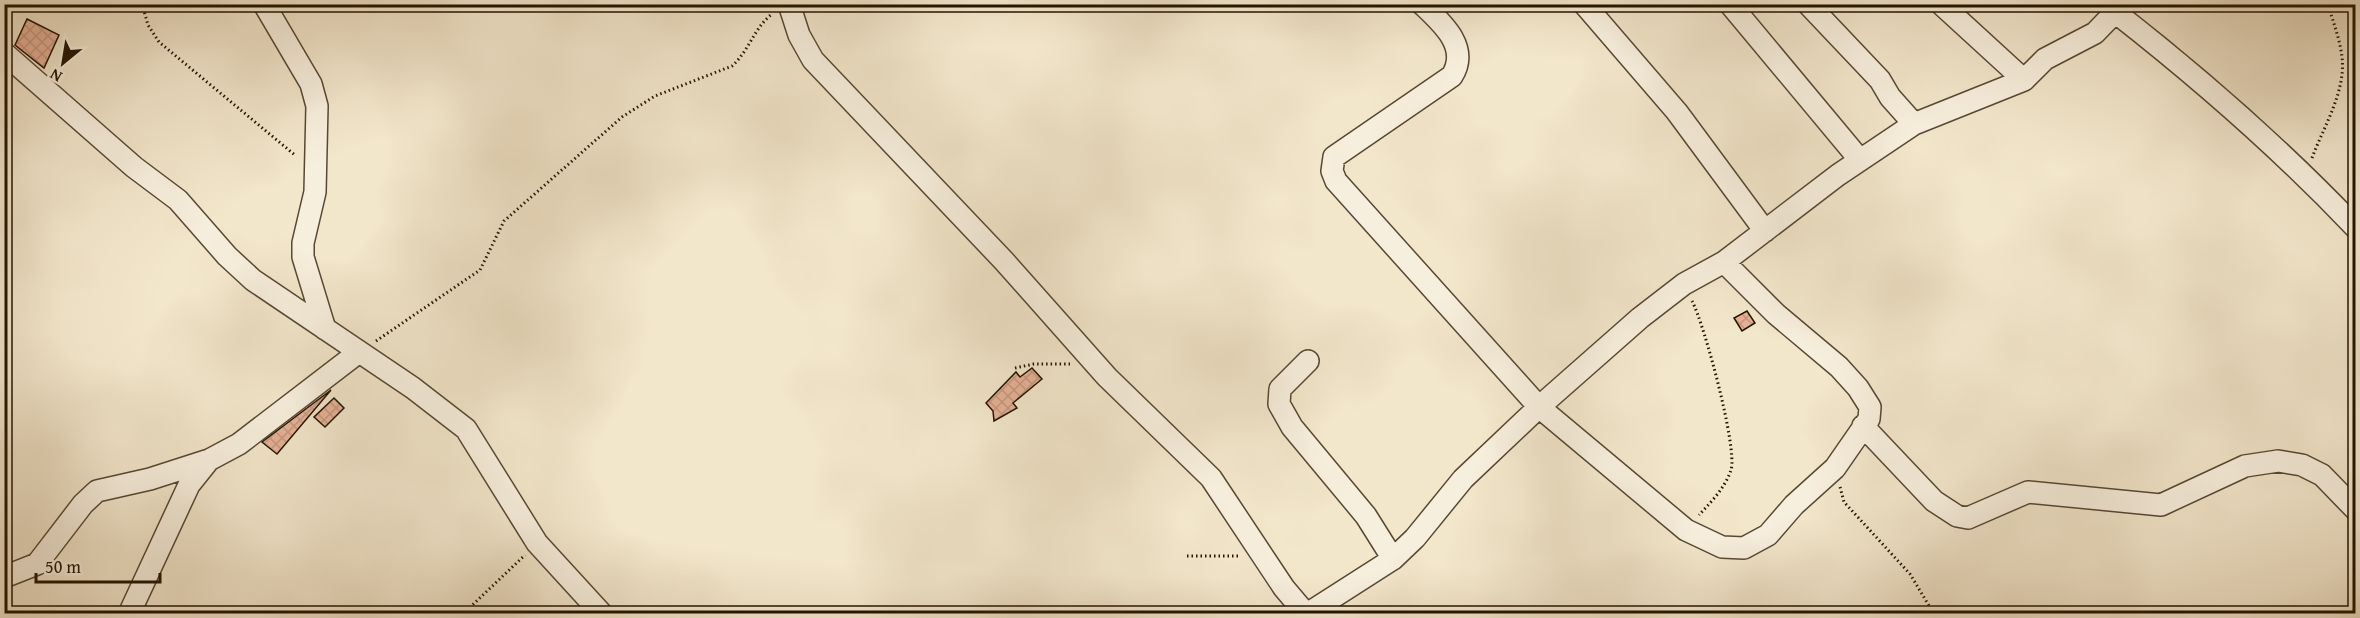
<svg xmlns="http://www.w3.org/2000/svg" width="2360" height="618" viewBox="0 0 2360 618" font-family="'Gentium Book Plus',serif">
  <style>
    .building { fill: url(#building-cross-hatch); stroke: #231401; stroke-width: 1.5 }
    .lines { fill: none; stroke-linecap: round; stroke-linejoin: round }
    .minor-casing { stroke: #574834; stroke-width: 24 }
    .path { stroke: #231401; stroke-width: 3; stroke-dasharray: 1.5 3; stroke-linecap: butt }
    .minor { stroke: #f7efdd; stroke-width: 21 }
  </style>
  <defs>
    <pattern id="building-cross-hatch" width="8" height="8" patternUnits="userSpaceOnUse" patternTransform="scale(1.5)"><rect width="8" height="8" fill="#e6b197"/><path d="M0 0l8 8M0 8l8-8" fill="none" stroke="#c59780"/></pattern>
  </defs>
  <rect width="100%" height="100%" fill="#f2e6cb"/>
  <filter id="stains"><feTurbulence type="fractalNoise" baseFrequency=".00333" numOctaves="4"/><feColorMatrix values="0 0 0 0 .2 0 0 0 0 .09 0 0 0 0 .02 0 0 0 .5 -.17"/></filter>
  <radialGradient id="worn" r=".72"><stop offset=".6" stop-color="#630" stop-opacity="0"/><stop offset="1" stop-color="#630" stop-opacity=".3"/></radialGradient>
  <!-- building -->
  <path class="building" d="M27 19 59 35 44 68 15 45Z
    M1747 311 1755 323 1742 331 1734 318Z
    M1032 368 1042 379 1013 403 1017 408 994 421 993 411 986 403 1016 372 1020 377Z
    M331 390 277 454 262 442Z
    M334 398 344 408 325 427 314 417Z"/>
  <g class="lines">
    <defs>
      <path id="minor" d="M264 4 311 84 317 106 315 192 303 243V257L325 329
        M789 4 799 35 813 60 1004 261 1107 377 1211 478 1284 588 1306 614
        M1422 4C1442 23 1470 47 1452 76L1334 157 1332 171 1336 181 1539 407 1686 530 1722 547 1744 548 1768 535 1794 505 1835 468 1869 419 1870 407 1858 388 1839 367 1776 314 1724 262
        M1584 4 1677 112 1765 231
        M1730 4 1860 160
        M1808 4 1880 80 1890 97 1914 124
        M1941 4 2024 80
        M2115 12C2202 80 2279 147 2356 228
        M4 53 134 167 178 200 227 256 253 280 413 388 466 429 537 543 602 614
        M1308 361 1280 389 1279 404 1292 427 1366 516 1393 559
        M1863 426 1934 501 1957 516 1968 518 2028 492 2161 505 2245 466 2278 461 2302 465 2322 475 2356 510
        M4 577 37 564 83 504 97 491 150 479 209 460
        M129 614 189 485 209 460 239 444 359 352
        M1307 614 1393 559 1415 538 1463 479 1539 407 1640 318 1684 284 1724 262 1838 175 1914 124 2024 80 2045 59 2095 33 2123 4"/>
    </defs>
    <!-- minor casing -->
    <use href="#minor" class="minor-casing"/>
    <!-- path -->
    <path class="path" d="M142 4 148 25 159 42 296 156
      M2312 158C2322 131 2339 103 2342 74 2345 51 2334 26 2328 4
      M1692 301C1704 323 1738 449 1731 470 1725 488 1711 502 1699 515
      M376 341 480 270 504 221 622 117 655 96 732 66C749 51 754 28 772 14
      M1015 368 1034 364H1070
      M1840 487 1844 502 1910 574 1934 614
      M1187 556H1240
      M463 614 525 555"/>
    <!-- minor -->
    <use href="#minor" class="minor"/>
  </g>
  <!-- margin -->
  <rect width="2360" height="618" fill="none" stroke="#f2e6cb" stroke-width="24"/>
  <rect x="6" y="6" width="2348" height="606" fill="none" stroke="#231401" stroke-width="3"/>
  <rect x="12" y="12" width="2336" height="594" fill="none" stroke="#231401" stroke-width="1.5"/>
  <!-- north arrow -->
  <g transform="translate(63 63) rotate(210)" stroke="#f7efdd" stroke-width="4.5" paint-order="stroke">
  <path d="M0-4.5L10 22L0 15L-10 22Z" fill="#231401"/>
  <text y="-9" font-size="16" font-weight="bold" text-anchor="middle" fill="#231401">N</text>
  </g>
  <!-- scale -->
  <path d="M36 573v9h124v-9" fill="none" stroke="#231401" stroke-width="3"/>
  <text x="45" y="573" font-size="18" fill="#231401" stroke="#f7efdd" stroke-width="4.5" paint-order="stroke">50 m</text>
  <rect width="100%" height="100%" filter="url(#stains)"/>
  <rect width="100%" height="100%" fill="url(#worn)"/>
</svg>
